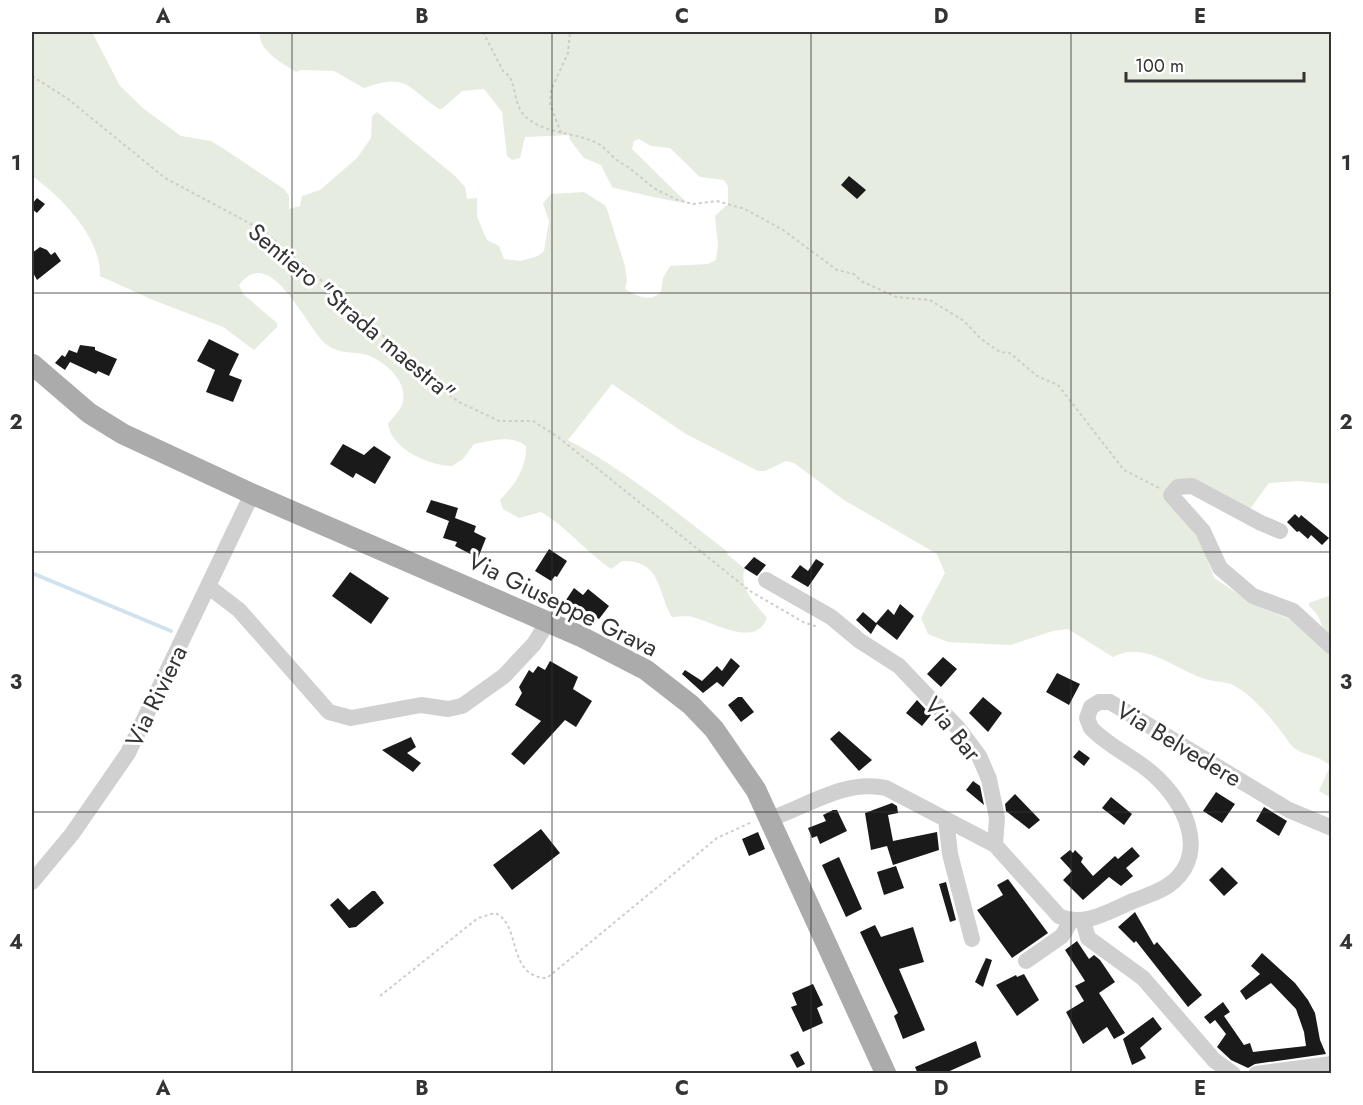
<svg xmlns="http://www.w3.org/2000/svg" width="1363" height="1105" viewBox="0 0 1363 1105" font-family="Jost,sans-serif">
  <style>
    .green { fill: #e6ecdf }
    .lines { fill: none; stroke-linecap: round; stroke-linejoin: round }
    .stream { stroke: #cfe2ee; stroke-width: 4 }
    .building { fill: #1a1a1a }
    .path { stroke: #cdcdcd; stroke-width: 2; stroke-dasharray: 3 3; stroke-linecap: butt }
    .minor { stroke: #d0d0d0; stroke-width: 16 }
    .major { stroke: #ababab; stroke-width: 21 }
    .grid { fill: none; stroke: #333; stroke-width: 1.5; stroke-opacity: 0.55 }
    .labels { text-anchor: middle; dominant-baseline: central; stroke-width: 6; stroke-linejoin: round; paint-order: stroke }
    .street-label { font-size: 24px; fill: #333; stroke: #fff }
    .neatline { fill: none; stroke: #333; stroke-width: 2 }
    .grid-label { font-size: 20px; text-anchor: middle; font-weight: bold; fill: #333 }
  </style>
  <rect width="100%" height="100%" fill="#fff"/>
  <!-- green -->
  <path class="green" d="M32 32H92L120 86 144 109 181 136 211 141 221 147 284 189 289 196V209L300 206 302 196 320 190 357 158 371 138 372 116 377 112 455 176 465 187 467 199 477 198V216L484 234 487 240 499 246 504 259 521 261 538 256 544 251 549 221 543 203 551 194 584 192 606 206 625 266 627 281 625 289C637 296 649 303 661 292L663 278 670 266 708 264 716 260 718 245 715 216 728 204V186L724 180 700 177 670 148 651 146 639 139 634 141 632 149 686 202C681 204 621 190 612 187L601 165 584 158 570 140 569 135 525 137 520 158 512 160 507 156 502 112 484 89 462 91 442 109H439C405 86 408 73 364 88L334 71 301 70 296 72C283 64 257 50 260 32H1331V484L1298 481 1269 483 1249 510 1212 490 1163 495 1166 501 1185 517 1203 547 1214 578 1255 605 1299 623 1331 652V798L1319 791 1330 766C1318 754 1306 757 1294 748 1288 742 1282 732 1277 726 1266 712 1249 693 1233 685 1224 681 1212 682 1202 678 1174 668 1143 640 1113 657L1068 629 1053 631 1011 645 948 642 928 634 921 618 945 573 937 554 844 500 794 463 786 461 765 471H758L686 434 612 384 568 440C625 470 676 512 728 552L727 554 744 568C740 591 754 601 767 618 756 648 715 623 695 618 687 615 680 617 672 617 657 592 662 560 622 561L611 569C586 552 568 528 541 512L519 518 503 509 500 500C515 485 527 467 526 446 510 434 492 441 474 444L463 459 452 466C430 466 391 449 388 424 393 417 402 409 403 401 407 381 386 363 370 356 355 350 341 356 326 344 306 328 271 242 239 285L243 294 277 323V327L254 350 223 327 153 300 100 276C102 239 61 196 32 176Z
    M1331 595V642C1319 630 1326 621 1309 606V603Z"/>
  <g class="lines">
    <!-- stream -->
    <path class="stream" d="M32 573 171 631"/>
  </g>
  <!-- building -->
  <path class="building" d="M849 176 866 190 857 199 841 185Z
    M37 198 45 204 37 213 32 209V204Z
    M40 247 47 250 51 255 55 252 61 261 37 280 32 271V253Z
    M209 339 239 354 229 375 242 380 233 402 206 392 215 370 197 361Z
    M80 345 95 347V350L117 359 109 376 98 371 96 374 70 362 65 370 55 363 62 355 65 357 69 350 77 353Z
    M343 444 364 455 374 446 391 457 375 484 356 473 353 478 330 464Z
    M431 500 458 508 455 518 476 526 474 532 486 538 478 558 455 546 457 542 443 538 449 521 426 512Z
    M1295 514 1299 518 1301 515 1329 538 1322 545 1311 535 1308 539 1299 531 1297 532 1287 522Z
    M549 549 567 561 557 577 555 576 551 581 535 571Z
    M754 557 766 565 757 576 744 568Z
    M816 559 824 564 808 587 791 577 800 565 808 571Z
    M350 572 389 598 371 624 332 596Z
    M574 588 583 595 588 589 609 606 599 619 576 605 573 609 564 603Z
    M900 604 914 616 897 640 877 624 871 634 856 620 863 612 876 623 888 609 894 615Z
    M943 657 957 669 941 687 927 674Z
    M731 658 740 666 723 687 717 682 703 693 682 674 685 670 702 681 717 666 722 671Z
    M550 661 578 677 573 689 592 701 576 727 565 720 524 765 511 754 541 721 515 705 522 693 519 687 529 670 533 673 538 666 545 670Z
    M1057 673 1080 684 1069 705 1046 692Z
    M738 697H742L754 712 741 722 728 705Z
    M983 697 1002 713 988 732 969 713Z
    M917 700 931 715 922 726 906 713Z
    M839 731 872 760 859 771 830 739Z
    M411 737 416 747 407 753 421 763 413 772 382 750Z
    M1079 750 1090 758 1084 766 1073 757Z
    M973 781 980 786 984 805 966 790Z
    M1216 792 1235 804 1222 823 1203 811Z
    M1015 794 1040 820 1029 829 1006 811 1005 804Z
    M1111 797 1132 814 1124 825 1102 808Z
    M892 803 897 806 898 813 888 815 893 841 937 832 939 850 893 865 887 846 871 850 865 813Z
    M1264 807 1287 821 1279 836 1256 821Z
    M833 810H837L847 831 820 844 817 836 812 838 808 828 826 821 823 815Z
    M541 829 560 853 512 890 493 865Z
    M758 832 765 849 749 856 742 839Z
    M1132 847 1140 856 1126 868 1133 876 1121 886 1109 877 1083 900 1063 880 1072 871 1060 858 1070 850 1073 853 1075 850 1083 858 1081 862 1093 876 1115 856 1118 859Z
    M839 857 862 909 846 917 822 865Z
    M896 866 904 888 884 895 877 872Z
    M1222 867 1238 883 1224 896 1209 880Z
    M1008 879 1048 933 1012 958 977 910 1003 895 997 885Z
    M946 882 956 920 950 922 939 884Z
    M372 891H375L384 903 356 927 349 928 330 905 338 898 349 910Z
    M1135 912 1154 945 1157 942 1202 995 1188 1007 1136 941 1134 943 1118 927Z
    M875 925 881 937 913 927 924 962 899 969 925 1030 903 1039 894 1016 898 1013 860 932Z
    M1077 941 1089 959 1094 955 1100 960 1115 982 1099 993 1125 1033 1114 1039 1107 1027 1083 1044 1066 1012 1084 1001 1075 986 1085 981 1065 950Z
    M1262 953 1295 983 1308 1000 1315 1013 1320 1040 1326 1054 1255 1064 1248 1068 1231 1060 1217 1047 1226 1034 1215 1020 1210 1024 1204 1017 1223 1002 1230 1012 1224 1016 1244 1045 1250 1043 1253 1052 1306 1046 1304 1032 1296 1009 1271 983 1246 1000 1240 991 1260 974 1251 966Z
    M986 958 992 960 983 987 975 982Z
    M1024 974 1039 1000 1017 1016 996 985 1016 975 1017 977Z
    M813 984 823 1005 817 1008 823 1023 803 1032 791 1007 797 1005 792 993Z
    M1153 1017 1162 1029 1140 1048 1146 1058 1132 1065 1123 1039Z
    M976 1041 981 1057 943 1074H918L915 1067Z
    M798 1051 805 1064 797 1068 790 1055Z"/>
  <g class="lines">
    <!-- path -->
    <path class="path" d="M483 32 503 71C520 80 509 107 531 121 550 134 577 133 597 143 607 148 612 158 621 163 634 170 643 180 654 188 661 193 668 194 674 199L693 204 717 201 745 209 783 230 837 270 854 274 861 281 896 297 930 300 964 321 981 339 1000 352 1010 353 1037 376 1058 385 1124 470 1161 489
      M32 76 68 99 165 178 264 231 372 324 420 374 459 402 499 421H533L558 437 750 591 803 622 818 627
      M561 133 550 104 551 90 568 53 570 32
      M380 996 478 918 495 913C522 924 506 977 547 978L717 838 752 822"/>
    <!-- minor -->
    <path class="minor" d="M1280 531 1261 523 1192 486 1178 487 1171 495 1203 531 1220 568 1253 596 1293 611 1332 647
      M766 580 831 617 860 641 899 666 958 728 979 756 989 779 997 818 995 845
      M209 587 239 610 329 712 351 718 421 705 448 709 462 706 504 676 534 644 548 622
      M770 819C808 806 845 779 886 788L995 845 1059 916C1084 928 1109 911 1133 901 1146 896 1163 891 1174 881 1209 849 1183 801 1153 774 1134 757 1109 747 1091 728L1087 718 1091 707 1099 702H1110L1289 810 1332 828
      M946 819 950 854 972 939
      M32 882 72 834 128 753 252 494
      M1083 921 1088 938 1143 978 1214 1060 1233 1074
      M1026 961 1062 936 1071 921
      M1256 1074 1332 1064"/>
    <!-- major -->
    <path class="major" d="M32 364 89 413 123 434 252 494 580 636 646 670 691 705 714 729 756 790 886 1074"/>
  </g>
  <!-- grid -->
  <path class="grid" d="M292 32V1074M552 32V1074M811 32V1074M1071 32V1074M32 293H1332M32 552H1332M32 812H1332"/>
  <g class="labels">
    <!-- street labels -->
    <g class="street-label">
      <text transform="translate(352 312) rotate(40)">Sentiero "Strada maestra"</text>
      <text transform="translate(563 604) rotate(26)">Via Giuseppe Grava</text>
      <text transform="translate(156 696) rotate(-64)">Via Riviera</text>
      <text transform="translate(953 729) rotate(51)">Via Bar</text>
      <text transform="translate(1179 744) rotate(31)">Via Belvedere</text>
    </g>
  </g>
  <!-- border -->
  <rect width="1363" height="1105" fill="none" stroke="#ffffff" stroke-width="66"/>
  <!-- scale -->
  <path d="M1126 72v9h178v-9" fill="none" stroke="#333333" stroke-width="3"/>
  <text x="1135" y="72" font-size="18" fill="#333333" stroke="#ffffff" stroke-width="4.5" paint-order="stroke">100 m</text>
  <rect x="33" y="33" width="1297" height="1039" class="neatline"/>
  <g class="grid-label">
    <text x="163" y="23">A</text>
    <text x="422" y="23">B</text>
    <text x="682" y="23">C</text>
    <text x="941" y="23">D</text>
    <text x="1200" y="23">E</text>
    <text x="16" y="170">1</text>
    <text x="1346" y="170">1</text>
    <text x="16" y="429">2</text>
    <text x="1346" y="429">2</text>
    <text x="16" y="689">3</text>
    <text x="1346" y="689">3</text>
    <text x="16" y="949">4</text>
    <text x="1346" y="949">4</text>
    <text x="163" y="1095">A</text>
    <text x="422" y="1095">B</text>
    <text x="682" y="1095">C</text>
    <text x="941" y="1095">D</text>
    <text x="1200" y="1095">E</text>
  </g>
</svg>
